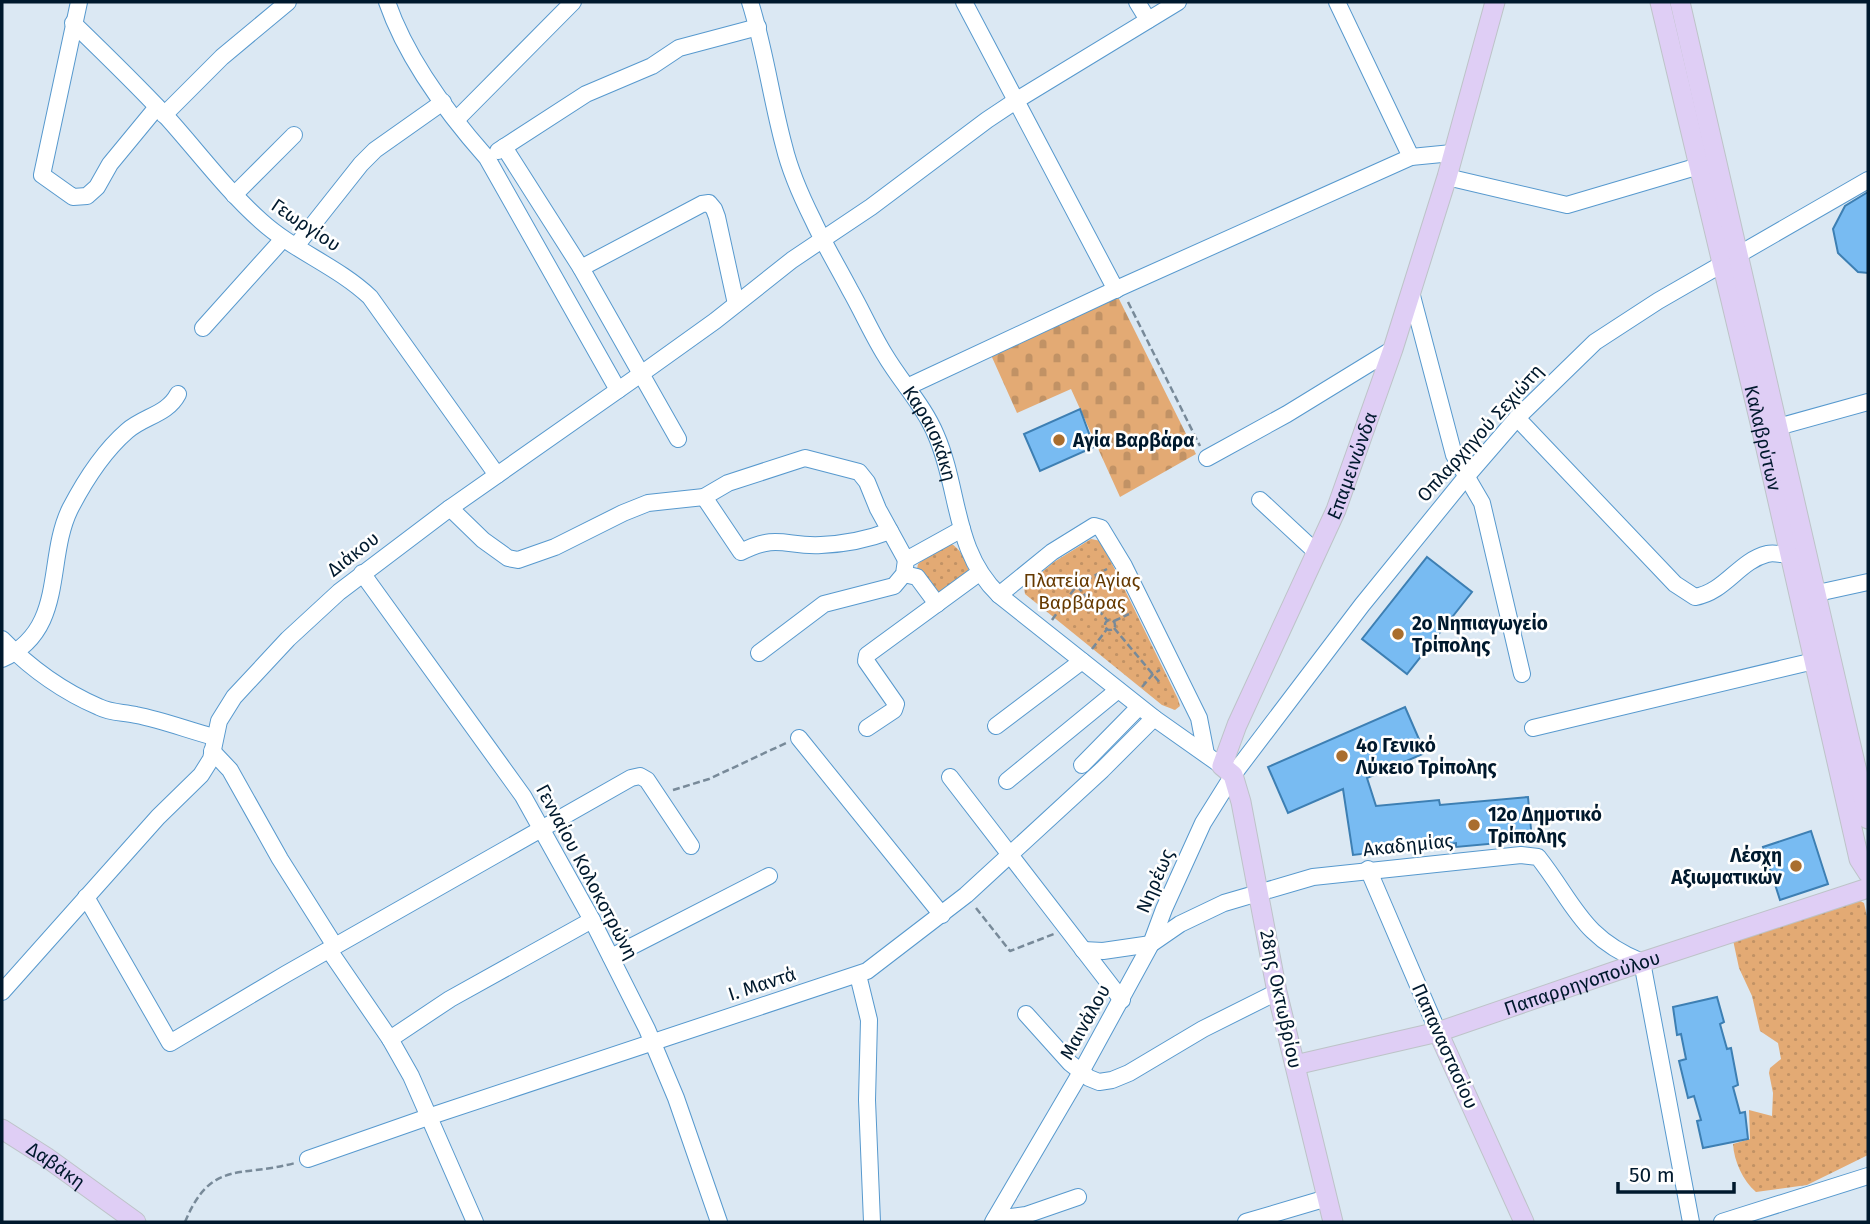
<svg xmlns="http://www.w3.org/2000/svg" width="1870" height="1224" viewBox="0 0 1870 1224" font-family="'Fira Sans',sans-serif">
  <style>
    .green { fill: url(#green-dots) }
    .cemetery { fill: url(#cemetery-stones) }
    .building { fill: #78bbf2; stroke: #3d7fb3; stroke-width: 2 }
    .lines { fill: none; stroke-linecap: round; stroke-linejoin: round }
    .minor-casing { stroke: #5799ce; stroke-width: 18 }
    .major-casing { stroke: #bdc3c8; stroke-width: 21 }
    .path { stroke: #788a99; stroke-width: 2.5; stroke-dasharray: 7 3.5; stroke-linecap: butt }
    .minor { stroke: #fff; stroke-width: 16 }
    .major { stroke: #dfcef5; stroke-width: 19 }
    .poi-dot { fill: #a96e2f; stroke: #fff; stroke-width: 2.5 }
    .labels { text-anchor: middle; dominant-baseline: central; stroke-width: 5; stroke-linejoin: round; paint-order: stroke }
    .street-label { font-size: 19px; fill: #00192d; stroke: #fff }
    .poi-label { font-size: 19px; font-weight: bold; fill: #00192d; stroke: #fff; text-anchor: start }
    .park-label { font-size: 19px; fill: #653900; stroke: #fff }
  </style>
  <defs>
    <pattern id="green-dots" width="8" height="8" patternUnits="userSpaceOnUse" patternTransform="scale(1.75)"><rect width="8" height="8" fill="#e3aa74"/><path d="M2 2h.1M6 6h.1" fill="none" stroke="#c19265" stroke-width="1.8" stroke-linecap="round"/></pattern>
    <pattern id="cemetery-stones" width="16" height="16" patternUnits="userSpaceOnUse" patternTransform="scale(1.75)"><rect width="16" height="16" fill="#e3aa74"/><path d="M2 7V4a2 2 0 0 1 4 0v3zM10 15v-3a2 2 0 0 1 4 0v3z" fill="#c19265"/></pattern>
  </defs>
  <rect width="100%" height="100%" fill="#dbe8f3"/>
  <!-- green -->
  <path class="green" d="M1091 539 1101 541 1178 699 1180 706 1175 710 1162 705 1025 594 1024 587 1054 562Z
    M950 543C960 548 968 562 969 574L937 595 931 591 917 569 918 564 940 546Z
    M1853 897 1864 903 1868 921V1155L1807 1185 1756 1192C1743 1181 1734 1161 1733 1144L1750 1139 1749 1110 1772 1116 1773 1093 1769 1073 1770 1068 1781 1059 1778 1043 1760 1031 1752 996 1739 968 1733 940Z"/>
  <!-- cemetery -->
  <path class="cemetery" d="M1118 297 1196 454 1120 497 1071 389 1017 413 991 355Z"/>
  <!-- building -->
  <path class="building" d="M1868 192V273L1858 272 1838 253 1833 229 1845 206Z
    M1080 409 1094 447 1040 471 1024 434Z
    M1427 557 1472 592 1407 674 1362 639Z
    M1405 707 1425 753 1367 778 1376 806 1439 800 1440 805 1528 797 1532 840 1456 847V843L1353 855 1343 789 1288 813 1268 767Z
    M1811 831 1828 884 1780 900 1763 847Z
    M1717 997 1724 1022 1720 1024 1727 1049 1731 1048 1738 1085 1733 1087 1740 1113 1745 1112 1748 1139 1703 1148 1697 1121 1701 1120 1694 1096 1688 1098 1679 1061 1686 1059 1681 1034 1677 1035 1673 1007Z"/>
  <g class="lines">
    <defs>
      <g id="minor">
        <path d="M79 2 42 175 73 197 87 196 97 187 110 164 157 107"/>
        <path d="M387 2C406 57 448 114 487 158L618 390"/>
        <path id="s1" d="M750 2C765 49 771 98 784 146 790 171 801 196 813 220 824 244 838 267 850 290 862 311 872 334 885 355 901 382 924 406 936 435 960 490 953 551 999 595L1154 718 1222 766"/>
        <path d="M964 2 1116 290"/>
        <path d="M1137 2 1148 20"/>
        <path d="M1337 2 1411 157"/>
        <path d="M73 23C104 53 135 83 164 114 196 149 225 189 261 221 294 251 337 266 370 297L497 475"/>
        <path d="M164 115 222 57 288 2"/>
        <path d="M456 120 573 2"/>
        <path d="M504 147 581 268 678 439"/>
        <path d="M498 151 586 94 652 66 679 48 758 27"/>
        <path d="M1447 177 1567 205 1699 166"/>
        <path d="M234 195 294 135"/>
        <path d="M296 246 361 164 375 150 443 102"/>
        <path d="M581 268 702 204 709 203 714 209 717 217 736 304"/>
        <path d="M1411 292 1454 455 1482 503 1522 674"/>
        <path d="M203 328 283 239"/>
        <path d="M907 387 1121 287 1411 157 1452 153"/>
        <path d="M1517 418 1675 584 1695 597C1725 592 1739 561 1767 554 1774 552 1783 555 1790 555"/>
        <path d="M1767 430 1868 402"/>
        <path d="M1207 458 1287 414 1393 349"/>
        <path d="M704 497 741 552C778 533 786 547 821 545 844 544 869 539 890 531"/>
        <path d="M1260 500 1316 552"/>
        <path d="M450 508 483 540 508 558 518 560 555 547 623 513 648 503 704 497 728 483 805 458 859 472 867 482 878 509 906 560"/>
        <path d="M362 573 523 796 592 920 647 1029 676 1098 719 1222"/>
        <path d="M904 574 917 577 937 604"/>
        <path d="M999 595 1052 552 1094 526 1101 528 1124 566 1199 718 1206 754"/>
        <path d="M1804 596 1868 582"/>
        <path d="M2 639C29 667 62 691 99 707 111 713 123 712 136 715 162 720 188 730 214 737"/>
        <path d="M759 653 824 604 894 586 904 574 906 560 962 529"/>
        <path d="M2 659C67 630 45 560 70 509 84 482 104 451 127 431 144 416 167 415 178 394"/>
        <path d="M996 726 1082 661"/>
        <path d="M867 728 894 710 896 704 866 661 867 655 979 573"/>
        <path d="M1533 728 1814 661"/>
        <path d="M799 738 942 915"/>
        <path d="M212 751 230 770 280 859 335 946"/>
        <path d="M1082 765 1139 707"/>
        <path d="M950 777 1122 1000"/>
        <path d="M1007 781 1118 690"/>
        <path d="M1368 869 1438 1032"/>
        <path d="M86 897 170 1043 286 974 631 778 640 776 647 780 691 846"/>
        <path d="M1151 944 1164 909 1203 823 1233 775 1362 605 1466 477 1517 418 1595 342 1658 301 1868 180"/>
        <path d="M329 950 390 1039 411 1076 475 1222"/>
        <path d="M1083 950 1103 951 1151 944"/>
        <path d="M611 957 769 876"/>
        <path d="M858 975 869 1020 867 1100 872 1222"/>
        <path d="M2 992 158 817 201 775 211 759 219 721 234 697 288 639 339 592 450 508 641 374 715 321 792 260 871 207 987 120 1017 100 1178 2"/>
        <path d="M1026 1014 1070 1063 1089 1078 1099 1082 1112 1080 1129 1073 1203 1029 1277 992"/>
        <path d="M390 1039 450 999 592 920"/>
        <path d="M308 1159 431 1116 867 971 966 895 1102 770 1154 718"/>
        <path d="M995 1219 1026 1215 1078 1197"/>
        <path d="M993 1222 1081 1072 1151 944 1180 924 1224 903 1313 877 1521 855 1538 857C1575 904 1581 937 1642 962L1691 1222"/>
        <path d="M1246 1222 1327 1198"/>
        <path d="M1722 1222 1868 1176"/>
      </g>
      <g id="major">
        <path id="s2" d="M1660 2 1762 431 1859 859 1868 873"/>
        <path d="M1680 2C1745 274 1804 547 1868 819"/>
        <path d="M1438 1032 1524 1222"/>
        <path id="s3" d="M1295 1065 1438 1032 1642 962 1868 888"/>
        <path id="s4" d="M2 1129 46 1157 136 1222"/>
        <path id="s5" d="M1333 1222 1277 992 1241 802 1233 775 1222 766 1237 725 1336 510 1393 349 1447 177 1495 2"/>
      </g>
    </defs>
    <!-- minor casing -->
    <use href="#minor" class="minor-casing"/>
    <!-- major casing -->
    <use href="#major" class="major-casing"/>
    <!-- path -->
    <path class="path" d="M1128 302 1200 446
      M1070 578 1107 620
      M1105 625a5 5 0 1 1 10 0a5 5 0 1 1-10 0Z
      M1052 620 1077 585 1107 569
      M1114 621 1129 614
      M1114 628 1161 684
      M1092 649 1107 629
      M1142 687 1153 674 1160 670
      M673 790 709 779 786 743
      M976 908 1010 951 1054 934
      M185 1222C211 1159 240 1178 295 1163"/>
    <!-- minor -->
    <use href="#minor" class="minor"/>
    <!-- major -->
    <use href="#major" class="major"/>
  </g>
  <!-- markers -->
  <g class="poi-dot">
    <circle cx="1059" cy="440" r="7"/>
    <circle cx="1398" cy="634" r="7"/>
    <circle cx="1342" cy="756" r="7"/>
    <circle cx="1474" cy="825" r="7"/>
    <circle cx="1796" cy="866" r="7"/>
  </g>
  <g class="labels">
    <!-- street labels -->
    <g class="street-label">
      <text transform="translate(306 225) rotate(34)">Γεωργίου</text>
      <text transform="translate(1480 433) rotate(-48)">Οπλαρχηγού Σεχιώτη</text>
      <text stroke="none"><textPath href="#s1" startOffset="472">Καραισκάκη</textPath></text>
      <text stroke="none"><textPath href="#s2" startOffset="448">Καλαβρύτων</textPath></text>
      <text stroke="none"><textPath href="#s5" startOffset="800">Επαμεινώνδα</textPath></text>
      <text transform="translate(353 554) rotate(-38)">Διάκου</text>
      <text transform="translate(1408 845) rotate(-6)">Ακαδημίας</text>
      <text transform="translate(587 872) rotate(62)">Γενναίου Κολοκοτρώνη</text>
      <text transform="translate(1155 881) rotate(-67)">Νηρέως</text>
      <text stroke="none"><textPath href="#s3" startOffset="299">Παπαρρηγοπούλου</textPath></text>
      <text transform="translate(762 984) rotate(-18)">Ι. Μαντά</text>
      <text transform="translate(1281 999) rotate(78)">28ης Οκτωβρίου</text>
      <text transform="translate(1085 1022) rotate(-61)">Μαινάλου</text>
      <text transform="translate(1445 1046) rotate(66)">Παπαναστασίου</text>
      <text stroke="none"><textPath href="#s4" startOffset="65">Δαβάκη</textPath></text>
    </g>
    <!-- poi labels -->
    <g class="poi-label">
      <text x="1073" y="440">Αγία Βαρβάρα</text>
      <text x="1412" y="623">2ο Νηπιαγωγείο<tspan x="1412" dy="22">Τρίπολης</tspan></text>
      <text x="1356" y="745">4ο Γενικό<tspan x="1356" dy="22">Λύκειο Τρίπολης</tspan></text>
      <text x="1488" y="814">12ο Δημοτικό<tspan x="1488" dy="22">Τρίπολης</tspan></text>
      <text x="1782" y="855" text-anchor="end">Λέσχη<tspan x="1782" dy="22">Αξιωματικών</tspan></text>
    </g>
    <!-- park labels -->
    <g class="park-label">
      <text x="1082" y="580">Πλατεία Αγίας<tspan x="1082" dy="22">Βαρβάρας</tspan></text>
    </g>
  </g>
  <!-- border -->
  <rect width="1870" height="1224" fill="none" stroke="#00192d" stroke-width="7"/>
  <!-- scale -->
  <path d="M1618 1182v10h116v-10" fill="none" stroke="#00192d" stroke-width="3.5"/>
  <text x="1629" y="1182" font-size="21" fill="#00192d" stroke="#ffffff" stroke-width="5" paint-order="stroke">50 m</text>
</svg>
